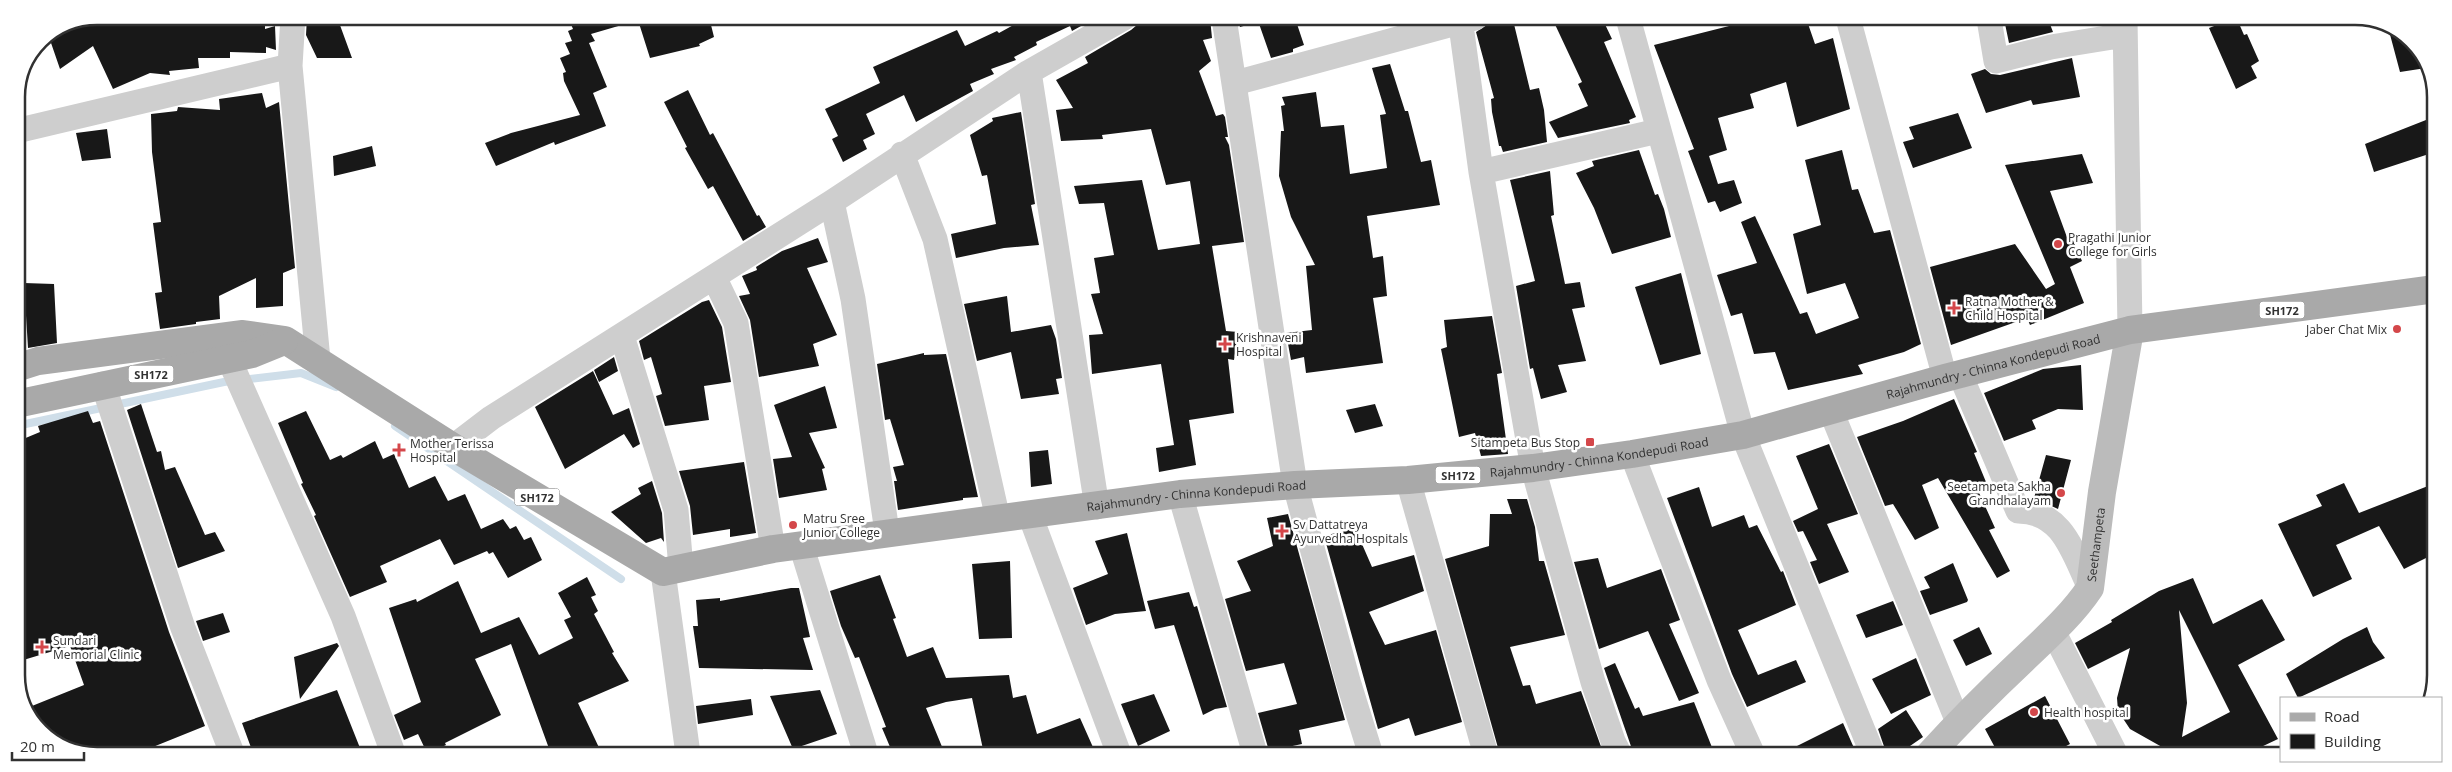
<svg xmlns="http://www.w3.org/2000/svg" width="2452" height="772" viewBox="0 0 2452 772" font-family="'Open Sans',sans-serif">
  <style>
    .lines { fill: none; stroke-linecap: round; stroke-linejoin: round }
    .stream { stroke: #cfdee9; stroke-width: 8 }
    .building { fill: #181818; fill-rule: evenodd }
    .street { stroke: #cecece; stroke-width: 25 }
    .secondary { stroke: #bbb; stroke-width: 28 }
    .primary { stroke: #a9a9a9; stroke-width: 28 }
    .poi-dot { fill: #d4474a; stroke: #fff; stroke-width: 2 }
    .labels { text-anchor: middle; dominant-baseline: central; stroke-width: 5; stroke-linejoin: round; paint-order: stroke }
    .shield { fill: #fff; stroke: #6f6f6f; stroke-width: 1 }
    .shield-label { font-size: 11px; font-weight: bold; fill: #313131 }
    .poi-label { font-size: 12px; fill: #313131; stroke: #fff; text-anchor: start }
    .street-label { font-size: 12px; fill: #313131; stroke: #fff }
    .rim { fill: none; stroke: #313131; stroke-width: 2.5 }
  </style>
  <rect width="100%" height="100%" fill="#fff"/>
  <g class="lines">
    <!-- stream -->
    <path class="stream" d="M16 426 224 382 301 373 336 387
      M395 426 621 579"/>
  </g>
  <!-- building -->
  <path class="building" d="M97 16H243L265 20V29L275 26 276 50 266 47V53L230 52V58H198L199 68 169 71 170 75 150 73 113 89 93 46 60 69 50 40 62 34 60 31Z
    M307 17H337L352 58H317L306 35Z
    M568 17H631L632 22 591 34 595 41 589 43 607 87 593 93 606 126 555 145 554 142 496 166 485 143 511 133 580 115 564 81 563 73 566 72 560 58 570 54 565 43 572 41 568 31 573 29Z
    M637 17H709L714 37 699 44 700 46 650 58Z
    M1028 17H1089L1090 21 1072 31 1070 26 1036 42 1037 45 1014 57 1016 60 991 69 994 74 970 84 973 91 916 122 904 95 866 114 875 134 863 140 867 149 843 162 832 139 838 136 825 109 880 83 873 67 957 30 965 46 997 31 999 33Z
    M1160 18H1210L1212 38 1203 40 1211 61 1199 71 1216 116 1223 114 1225 117 1228 137H1225L1229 145 1244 242 1212 246 1226 331 1238 332 1234 360 1228 359 1234 413 1189 420 1196 465 1159 472 1156 448 1174 445 1161 364 1092 374 1089 335 1103 334 1091 294 1100 293 1094 258 1114 255 1104 203 1079 204 1074 186 1142 180 1158 250 1200 244 1190 181 1166 185 1151 129 1102 135 1103 139 1061 141 1056 110 1073 108 1056 80 1088 63 1085 57 1131 30 1137 25Z
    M1238 18H1253L1254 23 1240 27Z
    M1257 18H1295L1304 45 1293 49V52L1271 58Z
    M1552 18H1602L1612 39 1604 42 1636 117 1629 120 1630 123 1558 138 1549 122 1588 106 1578 84 1582 82Z
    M1730 18H1806L1815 44 1833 38 1850 109 1797 127 1786 82 1750 94 1754 108 1718 118 1727 150 1709 156 1718 184 1734 180 1742 203 1720 212 1715 201 1708 203 1688 151 1694 149 1654 45 1733 25Z
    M2004 19H2048L2053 32 2009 43Z
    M2232 19H2237L2244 35 2247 34 2259 61 2251 66 2257 78 2236 89 2209 28Z
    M1513 20 1530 90 1539 88 1544 110 1547 142 1503 152 1501 146H1499L1492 112 1491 99 1494 98 1476 32 1487 25Z
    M2388 27 2416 44 2426 68 2400 72Z
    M2072 58 2080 97 2033 105 2031 100 1986 113 1971 74 1985 69 1991 74 2000 75Z
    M1390 64 1405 111H1408L1421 162 1431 160 1440 205 1367 216 1373 258 1383 256 1387 296 1373 298 1383 363 1306 373 1304 357 1291 360 1286 333 1312 330 1306 266 1315 265 1291 217 1279 176 1281 131H1284L1281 106 1285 105 1282 97 1316 92 1321 127 1344 125 1350 174 1387 168 1380 115 1386 114 1372 68Z
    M688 90 710 135 713 133 757 216 759 215 766 227 743 241 713 186 708 189 685 148 687 147 664 102Z
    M262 93 266 108 279 102 295 268 283 273V306L256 308V278L219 296 220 319 196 322V324L160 329 155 293 162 292 153 223 161 222 152 152 151 114 177 111 178 107 220 110 219 99Z
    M1021 112 1035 204 1031 205 1039 245 1004 248 956 258 951 234 996 224 987 175 982 176 970 135 993 121 992 118Z
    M1958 113 1972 148 1913 168 1903 142 1914 139 1909 127Z
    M2426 120 2435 145V152L2374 172 2365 144Z
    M107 129 111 158 82 161 76 133Z
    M372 146 376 166 334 176 333 156Z
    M1639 150 1655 195 1658 194 1664 209 1671 237 1612 254 1594 208 1576 173 1594 166 1592 161Z
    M1842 150 1852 190 1858 189 1874 233 1890 230 1921 344 1904 352 1858 365 1863 374 1788 390 1775 352 1754 354 1742 313 1731 316 1717 275 1757 263 1741 222 1755 216 1800 314 1807 312 1816 334 1859 318 1845 283 1807 294 1793 234 1821 225 1805 160Z
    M2082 154 2093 183 2050 191 2068 240 2072 238 2082 261 2070 267 2084 303 2030 325 2027 318 1951 345 1930 267 2015 244 2046 289 2055 284 2005 165Z
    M1550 171 1554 215 1551 216 1565 284 1580 282 1585 307 1572 309 1586 361 1558 365 1567 392 1541 399 1533 368 1530 369 1516 286 1535 281 1510 180Z
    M818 238 828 262 807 268 837 335 813 344 819 366 759 377 750 320 739 296 750 294 742 276 757 270 756 267 782 251Z
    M1681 273 1701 354 1660 365 1635 287Z
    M24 283 54 284 57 343 28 348Z
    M1007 296 1011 332 1051 325 1056 339 1062 378 1056 379 1059 394 1021 399 1011 352 977 361 964 304Z
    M709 300 722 327 731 382 704 386 709 420 665 426 656 396 662 394 651 357 644 360 639 341 702 302Z
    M1492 316 1502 373 1497 374 1508 454 1481 456 1475 433 1459 437 1441 349 1447 347 1444 320Z
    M924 353V355L946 354 978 497 963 498V500L898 510 894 481H897L893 467 904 465 890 419 885 420 877 364Z
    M614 357 618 371 599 382 594 370Z
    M2081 365 2083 410 2058 409 2032 420 2036 429 2004 441 1984 393 2043 369Z
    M593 371 613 415 629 408 640 444 633 448 624 434 565 469 535 407Z
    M825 386 837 428 809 433 825 468 822 469 827 490 779 498 773 459 792 457 774 405Z
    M1954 399 1977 452 1974 453 1986 482 1976 486 1995 528 1989 530 2010 571 1997 578 1938 478 1922 485 1939 528 1915 540 1893 504 1885 506 1857 437 1903 421Z
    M141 404 157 452 161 451 165 470 175 467 205 535 215 532 225 551 178 568 127 410Z
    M1375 404 1383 426 1355 433 1346 410Z
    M88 411 93 423 100 421 169 632 205 726 138 753H76L35 725 27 708 84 685 70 646 20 661 16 649V442L40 432 38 426Z
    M306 411 330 460 341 455 343 458 375 441 383 459 394 454 409 488 435 476 448 501 465 494 481 529 503 519 510 529 516 526 524 540 531 537 542 560 508 578 493 552 489 554 487 551 454 565 440 539 380 566 387 582 350 597 314 516 316 515 301 484 303 483 278 423Z
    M1829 444 1858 514 1827 524 1849 572 1819 584 1810 562 1817 560 1803 531 1798 532 1793 521 1818 509 1796 456Z
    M1048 450 1052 484 1031 487 1029 452Z
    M2046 455 2071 460 2058 509 2034 498Z
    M744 462 756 533 730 537V529L693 535 690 506 679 471Z
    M652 481 662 513 664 542 661 538 646 543 611 512 641 494 638 488Z
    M2344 483 2359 513 2428 486 2434 497V554L2404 569 2379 526 2336 545 2352 579 2313 597 2278 524 2322 506 2316 495Z
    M1699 487 1712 527 1744 515 1749 528 1757 525 1781 572 1783 571 1796 605 1738 630 1758 675 1796 660 1806 682 1747 707 1732 674 1667 498Z
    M1507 499H1527L1535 527 1539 561H1544L1565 635 1510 647 1523 686 1530 685 1536 704 1581 691 1604 755H1500L1445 559 1489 546 1490 514H1512Z
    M1288 514 1345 720 1299 730 1302 744 1269 751 1258 713 1297 704 1284 663 1246 671 1225 599 1251 591 1237 561 1273 546 1267 518Z
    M1355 528 1372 567 1414 555 1424 591 1369 612 1385 645 1436 630 1462 722 1415 736 1409 718 1378 729 1324 536Z
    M1127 533 1146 611 1115 614 1086 625 1073 588 1108 574 1095 541Z
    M1598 558 1607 588 1661 569 1680 620 1669 624 1699 693 1679 701 1648 631 1599 649 1574 562Z
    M1010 561 1012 638 979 639 972 564Z
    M1953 563 1968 600 1967 602 1930 615 1920 591 1930 588 1924 577Z
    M880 575 896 618 893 619 907 657 933 647 946 678 1009 675 1013 698 1026 695 1037 734 1080 718 1096 754H984L972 698 946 702 926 708 945 754H893L882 728 886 727 859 657 855 658 841 626 830 591Z
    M587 577 596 595 591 597 598 611 594 614 614 652 612 653 629 681 578 703 602 754H551L511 644 475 659 501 715 445 743 446 745 430 753H427L418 734 404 740 394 715 421 702 389 608 416 599 417 602 458 581 481 633 519 617 539 655 573 638 564 620 571 617 558 593Z
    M2193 578 2213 624 2262 599 2285 640 2238 665 2278 739 2242 756 2144 755 2162 747 2130 729 2118 711 2117 698 2130 648 2088 669 2075 643 2112 622 2111 620 2159 591ZM2179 610 2230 712 2182 737 2187 703Z
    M791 588H799L810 637 803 638 813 670 699 668 693 626H698L696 600 720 598V601Z
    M1189 592 1194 607 1197 606 1227 707 1215 709 1203 715 1174 625 1155 629 1147 601Z
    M1893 601 1903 625 1866 638 1856 615Z
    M223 613 230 632 203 641 196 621Z
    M1979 627 1992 654 1966 666 1953 640Z
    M2367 627 2373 642 2385 658 2298 698 2286 674 2343 639Z
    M337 643 339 646 300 699 294 657Z
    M1916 658 1931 695 1891 714 1872 679Z
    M1615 663 1635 709 1639 707 1643 716 1694 702 1715 755H1634L1604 668Z
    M337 690 362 753H253L242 723Z
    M820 690 837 734 793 749 770 696Z
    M1154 694 1170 731 1138 746 1121 704Z
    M2045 696 2070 744 2049 755H1999L1985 729Z
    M751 699 753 715 698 724 696 706Z
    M1906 710 1923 737 1897 755H1887L1878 729Z
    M1843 723 1854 748 1841 755H1779Z"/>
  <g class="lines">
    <!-- street -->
    <path class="street" d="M293 16 290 66 318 360
      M1224 18 1295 485 1348 681 1371 755
      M1460 18 1481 172 1533 468 1593 682 1613 741 1620 755
      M1628 18 1743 435 1873 755
      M1848 18 1945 378
      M1989 19 1996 61 2051 47 2125 35
      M2125 19 2130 330
      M1029 72 1097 507
      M1235 83 1475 18
      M16 131 290 66
      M902 154 935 239 998 519
      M1481 172 1658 131
      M832 202 853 299 887 532
      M714 277 736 323 773 549
      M622 336 676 510 681 568
      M232 357 233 368 343 616 393 753
      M1960 374 2018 511C2063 511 2073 553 2090 588
      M103 384 183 628 232 753
      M1831 411 1958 722
      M453 447 491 418 832 202 1029 72 1124 18
      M1632 454 1719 680 1753 755
      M1408 480 1486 755
      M1180 494 1255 754
      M1030 515 1119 754
      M801 545 866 754
      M663 572 688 754
      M2053 631 2116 755"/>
    <!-- secondary -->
    <path class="secondary" id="s1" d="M1929 755C1959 722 1990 691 2023 660 2046 638 2072 615 2090 588L2102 492 2130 330"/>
    <!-- primary -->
    <g class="primary">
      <path id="s2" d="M16 368 38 361 243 334 285 340 453 447 663 572 773 549 1180 494 1295 485 1408 480 1533 468 1632 454 1743 435 1945 378 2130 330 2435 289"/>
      <path d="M16 404 252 354 284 341"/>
    </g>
  </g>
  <!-- markers -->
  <g class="poi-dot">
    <circle cx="2058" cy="244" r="5"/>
    <path d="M1951.5 300.5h5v5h5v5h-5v5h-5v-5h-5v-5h5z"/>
    <circle cx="2397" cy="329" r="5"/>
    <path d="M1222.5 336.5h5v5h5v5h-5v5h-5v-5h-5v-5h5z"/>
    <rect x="1585" y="437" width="10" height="10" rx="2.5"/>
    <path d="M396.5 442.5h5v5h5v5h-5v5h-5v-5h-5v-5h5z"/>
    <circle cx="2061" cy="493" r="5"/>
    <circle cx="793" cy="525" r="5"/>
    <path d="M1279.5 523.5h5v5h5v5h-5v5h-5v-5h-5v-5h5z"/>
    <path d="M39.5 639.5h5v5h5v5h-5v5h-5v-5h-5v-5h5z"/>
    <circle cx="2034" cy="712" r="5"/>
  </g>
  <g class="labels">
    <!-- shield labels -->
    <g class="shield">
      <rect x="2259.5" y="301.5" width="45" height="17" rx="4"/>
      <rect x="128.5" y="365.5" width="45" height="17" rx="4"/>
      <rect x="1435.5" y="466.5" width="45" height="17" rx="4"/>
      <rect x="514.5" y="488.5" width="45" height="17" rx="4"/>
    </g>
    <g class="shield-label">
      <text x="2282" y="310">SH172</text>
      <text x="151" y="374">SH172</text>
      <text x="1458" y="475">SH172</text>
      <text x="537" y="497">SH172</text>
    </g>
    <!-- poi labels -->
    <g class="poi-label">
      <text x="2068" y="237">Pragathi Junior<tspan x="2068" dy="14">College for Girls</tspan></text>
      <text x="1965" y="301">Ratna Mother &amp;<tspan x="1965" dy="14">Child Hospital</tspan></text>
      <text x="2387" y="329" text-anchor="end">Jaber Chat Mix</text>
      <text x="1236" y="337">Krishnaveni<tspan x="1236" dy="14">Hospital</tspan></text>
      <text x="1580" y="442" text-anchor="end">Sitampeta Bus Stop</text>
      <text x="410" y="443">Mother Terissa<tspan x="410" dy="14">Hospital</tspan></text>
      <text x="2051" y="486" text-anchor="end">Seetampeta Sakha<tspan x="2051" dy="14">Grandhalayam</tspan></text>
      <text x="803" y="518">Matru Sree<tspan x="803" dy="14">Junior College</tspan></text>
      <text x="1293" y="524">Sv Dattatreya<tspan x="1293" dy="14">Ayurvedha Hospitals</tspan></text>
      <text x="53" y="640">Sundari<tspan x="53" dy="14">Memorial Clinic</tspan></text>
      <text x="2044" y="712">Health hospital</text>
    </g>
    <!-- street labels -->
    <g class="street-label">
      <text stroke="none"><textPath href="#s2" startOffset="2065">Rajahmundry - Chinna Kondepudi Road</textPath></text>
      <text stroke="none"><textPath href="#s2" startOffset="1660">Rajahmundry - Chinna Kondepudi Road</textPath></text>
      <text stroke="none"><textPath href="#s2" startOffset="1255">Rajahmundry - Chinna Kondepudi Road</textPath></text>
      <text stroke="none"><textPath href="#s1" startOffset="276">Seethampeta</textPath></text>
    </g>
  </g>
  <!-- crop -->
  <path d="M0 0H2452V772H0ZM97 25H2355A72 72 0 0 1 2427 97V675A72 72 0 0 1 2355 747H97A72 72 0 0 1 25 675V97A72 72 0 0 1 97 25Z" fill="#fff" fill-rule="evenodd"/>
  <path class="rim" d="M97 25H2355A72 72 0 0 1 2427 97V675A72 72 0 0 1 2355 747H97A72 72 0 0 1 25 675V97A72 72 0 0 1 97 25Z"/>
  <!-- legend -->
  <rect x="2280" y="697" width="162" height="65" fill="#ffffff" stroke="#adadad"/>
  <rect x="2290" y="713" width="25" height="8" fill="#a9a9a9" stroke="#adadad"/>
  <text x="2324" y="722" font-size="15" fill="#313131">Road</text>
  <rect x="2290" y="734" width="25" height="15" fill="#181818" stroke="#adadad"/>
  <text x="2324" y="747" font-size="15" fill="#313131">Building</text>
  <!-- scale -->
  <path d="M12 752v8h72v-8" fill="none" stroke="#313131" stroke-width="2.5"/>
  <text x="20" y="752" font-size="15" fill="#313131" stroke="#ffffff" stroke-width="4" paint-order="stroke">20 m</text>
</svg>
